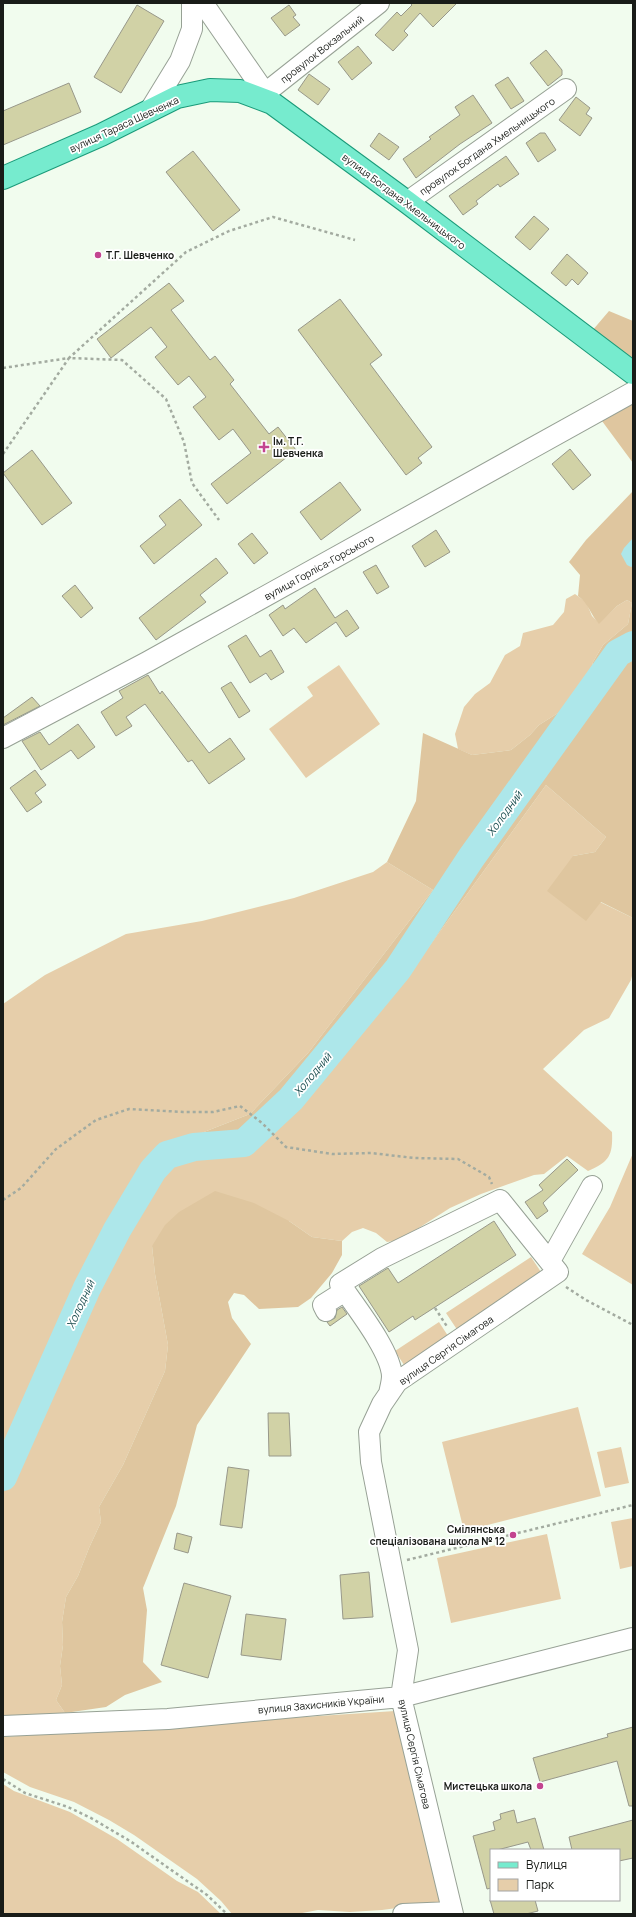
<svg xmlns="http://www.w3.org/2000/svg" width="636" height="1917" viewBox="0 0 636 1917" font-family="Manrope,sans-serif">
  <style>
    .green { fill: #e6ceaa }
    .forest { fill: #dfc69f }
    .water { fill: #ade7ea }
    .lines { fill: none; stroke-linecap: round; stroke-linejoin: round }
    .river { stroke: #ade7ea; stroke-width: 28 }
    .building { fill: #d1d2a6; stroke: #98988a }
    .minor-casing { stroke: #97a195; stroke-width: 22 }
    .major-casing { stroke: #1a9a79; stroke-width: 24 }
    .path { stroke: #a3aba0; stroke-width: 2.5; stroke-dasharray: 3 3; stroke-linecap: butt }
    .minor { stroke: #fff; stroke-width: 20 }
    .major { stroke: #76ebce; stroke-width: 22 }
    .poi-dot { fill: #c34490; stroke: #fff; stroke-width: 1.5 }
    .labels { text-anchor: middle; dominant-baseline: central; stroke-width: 3.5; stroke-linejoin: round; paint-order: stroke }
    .street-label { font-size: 10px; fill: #191c18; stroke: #fff }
    .poi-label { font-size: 10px; font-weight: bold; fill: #191c18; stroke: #fff; text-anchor: start }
    .water-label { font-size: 11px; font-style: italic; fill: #1b4e50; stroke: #fff }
  </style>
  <rect width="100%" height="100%" fill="#f1fcee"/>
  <!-- green -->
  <path class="green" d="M575 594 586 602 592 616 599 623 617 606 627 600 632 603 628 624 603 645 593 662 591 672 580 692 558 713 539 725 530 735 511 750 472 755 458 749 455 734 464 707 475 694 490 683 505 655 520 646 523 633 553 625 564 612 566 599Z
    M339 665 380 724 306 778 269 729 313 696 307 687Z
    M546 785 606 837 595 852 573 856 600 902 633 918V972L631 980 609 1018 584 1030 543 1069 612 1132C613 1156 609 1162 588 1171L567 1156 544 1174 534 1175 481 1194 450 1208 400 1240 387 1242 376 1233 363 1228 352 1232 342 1241 312 1237 289 1221 152 1246 155 1274 168 1345 165 1371 123 1465 99 1507 101 1522 89 1548 78 1576 66 1597 62 1622 63 1645 60 1666 62 1685 56 1700 65 1713 3 1720V1004L45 975 126 934 202 921 294 898 373 872 387 862 433 890 308 1053 250 1114 204 1132 149 1156 120 1225 153 1170 167 1155 258 1129 291 1099 398 969 410 951 420 959Z
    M633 1153V1285L582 1254 610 1207Z
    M531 1257 543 1275 458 1331 446 1313Z
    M439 1322 450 1339 406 1368 395 1351Z
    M578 1407 601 1496 464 1531 442 1442Z
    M621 1447 629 1483 605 1488 597 1452Z
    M633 1518V1566L620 1569 611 1522Z
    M547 1534 561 1599 451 1623 437 1558Z
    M395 1711 442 1902 382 1910 350 1912 318 1910 297 1914H232L221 1901 197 1879 134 1835 109 1820 74 1802 30 1787 3 1772V1737Z
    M3 1784 14 1791 70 1812 117 1839 177 1881 198 1892 221 1914H3Z"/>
  <!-- forest -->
  <path class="forest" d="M609 311 633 321V373L586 338Z
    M633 403V463L602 421Z
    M633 491V918L601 902 586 921 547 891 573 856 595 852 606 837 546 785 420 959 410 951 398 969 291 1099 244 1143 194 1147 167 1155 153 1170 117 1230 149 1156 204 1132 250 1114 308 1053 433 890 387 862 416 801 423 733 472 755 511 750 530 735 539 725 558 713 580 692 591 672 593 662 603 645 628 624 632 603 627 600 617 606 599 624C590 614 589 604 578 596L580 575 569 562 586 540Z
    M215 1191 254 1203 289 1221 312 1237 342 1241V1255L332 1273 311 1298 298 1307 259 1309 244 1295 234 1293 228 1302 232 1318 251 1344 197 1425 176 1506 143 1588 147 1610 143 1662 162 1682 125 1695 106 1707 65 1713 56 1700 62 1685 60 1666 63 1645 62 1622 66 1597 78 1576 89 1548 101 1522 99 1507 123 1465 165 1371 168 1345 155 1274 152 1246 165 1225 179 1212Z"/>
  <!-- water -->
  <path class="water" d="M633 538V566L631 567 627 565 621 554 624 548Z"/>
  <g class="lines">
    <!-- river -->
    <path class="river" d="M3 1477 87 1288 117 1230 153 1170 167 1155 194 1147 244 1143 291 1099 398 969 471 858 618 653 633 645"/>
  </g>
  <!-- building -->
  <path class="building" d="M410 3H457L433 27 420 13 404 31 408 35 393 51 375 35 397 12 401 16 412 5Z
    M137 5 164 21 121 93 94 77Z
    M289 5 296 15 293 17 300 25 285 36 271 18Z
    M358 46 372 63 352 80 338 62Z
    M546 50 562 70V75L548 86 530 63Z
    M309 74 330 89 318 105 298 90Z
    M508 77 524 101 511 109 495 85Z
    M69 83 81 112 3 145V111Z
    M473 95 492 123 460 144 416 178 403 159 431 139 429 137 460 115 455 107Z
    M576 97 590 108 586 114 592 118 580 136 559 120Z
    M379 133 399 147 389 160 370 146Z
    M540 133H545L556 150 538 162 526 143Z
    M193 151 240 210 213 231 166 172Z
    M506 156 519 174 500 187 498 184 476 201 478 204 463 215 449 196Z
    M534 216 549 229 530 250 515 237Z
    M567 254 588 273 578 285 572 279 566 286 551 273Z
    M169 283 184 301 171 310 210 360 215 356 234 380 230 384 269 434 278 427 296 450 227 504 211 484 251 453 233 429 219 440 193 407 206 397 189 376 178 385 155 357 167 347 151 327 111 358 97 339Z
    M340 299 382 355 370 364 432 447 418 458 422 463 406 475 298 330Z
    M570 449 591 475 573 490 552 464Z
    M32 450 72 503 42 525 3 473Z
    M340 482 361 510 321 540 300 512Z
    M180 499 202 525 154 564 140 546 166 525 159 516Z
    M436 530 450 552 425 567 412 546Z
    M252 533 268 553 254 564 238 544Z
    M216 558 228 573 200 595 206 602 156 640 139 618Z
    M376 565 389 587 377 594 363 572Z
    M75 585 93 608 81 618 62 596Z
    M315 588 335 618 347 610 359 628 346 637 336 622 306 643 294 628 283 636 269 615 283 605 285 609Z
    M246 635 260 657 271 650 284 672 271 680 266 673 250 683 228 646Z
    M148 675 160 694 162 691 209 753 230 738 245 759 209 784 192 760 188 762 145 704 126 717 132 726 116 736 101 712 123 698 119 691Z
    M231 682 250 711 239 718 221 688Z
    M32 697 40 706 3 725V718Z
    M78 724 95 747 78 759 71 750 41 770 22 741 40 732 49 745Z
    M35 770 46 785 35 793 42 802 27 812 10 788Z
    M567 1159 578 1170 543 1203 548 1211 537 1219 525 1202 543 1190 539 1185Z
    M494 1221 516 1255 415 1320 413 1316 389 1332 359 1286 388 1268 398 1283Z
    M342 1307 347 1314 330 1326 327 1322 335 1318 337 1310Z
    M268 1413H289L291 1456H269Z
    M228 1467 249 1470 242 1528 220 1525Z
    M177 1533 192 1537 188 1553 174 1549Z
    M369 1572 373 1617 343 1619 340 1575Z
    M184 1583 231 1596 208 1678 161 1665Z
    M246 1614 286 1619 281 1660 241 1655Z
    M633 1727V1806H629L617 1761 540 1782 533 1758 608 1737 607 1734Z
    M514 1810 517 1823 535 1818 544 1850H531L528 1842 497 1850H491V1888L487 1889 473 1836 495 1830 493 1822 501 1819 500 1814Z
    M633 1820V1858L619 1861V1850H572L569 1837Z
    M490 1900H535L538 1911 526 1914H494Z"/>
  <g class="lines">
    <defs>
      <path id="minor" d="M203 3 272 103
        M264 94 379 3
        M150 110 180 61 192 29V3
        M407 202 566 89
        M3 738 147 662 633 392
        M550 1261 592 1186
        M326 1311 323 1305 345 1291
        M389 1394C390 1388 392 1382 392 1376 391 1351 355 1306 340 1284L382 1258 500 1200 558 1272 397 1382 382 1404 369 1432 371 1462 408 1650 401 1697 453 1914
        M3 1726 168 1719 401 1697 633 1638
        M403 1914 452 1912"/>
      <path id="major" d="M3 178 101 135 177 97 210 90 240 91 272 103 407 202 633 373"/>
    </defs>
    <!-- minor casing -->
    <use href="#minor" class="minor-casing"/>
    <!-- major casing -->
    <use href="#major" class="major-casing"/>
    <!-- path -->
    <path class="path" d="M3 368 69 358 186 252 229 231 273 217 355 240
      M3 454 69 358 122 360 166 399 184 442 192 483 219 520
      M3 1200 21 1188 56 1149 96 1120 129 1109 183 1112H213L240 1106 262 1123 286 1147 332 1154 371 1153 414 1158 458 1159 489 1177 492 1184
      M566 1287 586 1300 633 1325
      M435 1308 448 1328
      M407 1560 633 1505
      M3 1779 25 1793 68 1807 91 1818 130 1841 207 1895 227 1914"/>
    <!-- minor -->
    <use href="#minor" class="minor"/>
    <!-- major -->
    <use href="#major" class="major"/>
  </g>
  <!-- markers -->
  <g class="poi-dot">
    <circle cx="98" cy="255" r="4"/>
    <path d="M262 441h4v4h4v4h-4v4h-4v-4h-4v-4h4z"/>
    <circle cx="513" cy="1535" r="4"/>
    <circle cx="540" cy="1786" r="4"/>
  </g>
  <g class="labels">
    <!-- street labels -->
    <g class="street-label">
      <text transform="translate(322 49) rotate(-38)">провулок Вокзальний</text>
      <text transform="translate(124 124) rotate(-25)">вулиця Тараса Шевченка</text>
      <text transform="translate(487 146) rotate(-35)">провулок Богдана Хмельницького</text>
      <text transform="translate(404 201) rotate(37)">вулиця Богдана Хмельницького</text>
      <text transform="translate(319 567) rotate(-29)">вулиця Горліса-Горського</text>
      <text transform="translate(446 1350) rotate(-35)">вулиця Сергія Сімагова</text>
      <text transform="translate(321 1704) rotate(-5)">вулиця Захисників України</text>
      <text transform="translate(415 1754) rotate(77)">вулиця Сергія Сімагова</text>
    </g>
    <!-- poi labels -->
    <g class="poi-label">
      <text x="106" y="255">Т.Г. Шевченко</text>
      <text x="273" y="441">Ім. Т.Г.<tspan x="273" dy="12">Шевченка</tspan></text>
      <text x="505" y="1529" text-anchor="end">Смілянська<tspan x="505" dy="12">спеціалізована школа № 12</tspan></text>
      <text x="532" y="1786" text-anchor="end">Мистецька школа</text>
    </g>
    <!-- water labels -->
    <g class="water-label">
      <text transform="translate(504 813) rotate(-54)">Холодний</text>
      <text transform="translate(312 1074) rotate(-50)">Холодний</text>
      <text transform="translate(80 1304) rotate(-65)">Холодний</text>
    </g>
  </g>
  <!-- border -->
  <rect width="636" height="1917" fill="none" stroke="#191c18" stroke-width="8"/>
  <!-- legend -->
  <rect x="490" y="1849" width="130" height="52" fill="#ffffff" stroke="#a3a4a3"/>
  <rect x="498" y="1862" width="20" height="6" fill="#76ebce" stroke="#a3a4a3"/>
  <text x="526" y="1869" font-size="12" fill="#191c18">Вулиця</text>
  <rect x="498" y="1879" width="20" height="12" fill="#e6ceaa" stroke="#a3a4a3"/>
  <text x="526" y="1889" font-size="12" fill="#191c18">Парк</text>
</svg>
